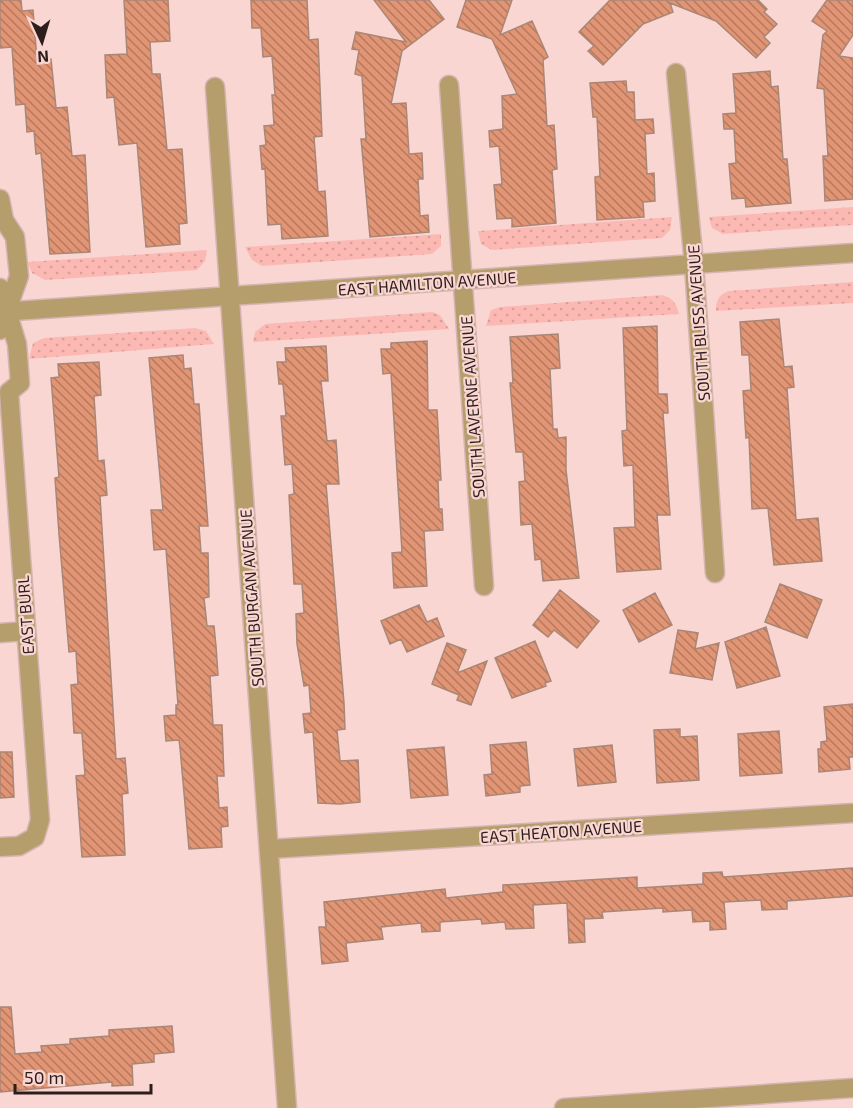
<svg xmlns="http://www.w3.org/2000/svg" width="853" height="1108" viewBox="0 0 853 1108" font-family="'Exo 2',sans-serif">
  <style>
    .park { fill: url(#park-dots) }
    .building { fill: url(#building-back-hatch); stroke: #aa8676; stroke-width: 1.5 }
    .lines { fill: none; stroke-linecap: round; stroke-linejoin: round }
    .minor-casing { stroke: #d5b5b2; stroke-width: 21 }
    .minor { stroke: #b69e6c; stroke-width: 18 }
    .labels { text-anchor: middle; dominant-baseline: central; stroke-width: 4.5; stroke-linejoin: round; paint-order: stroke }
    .street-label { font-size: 16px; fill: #2d1e1c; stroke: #fad6d3 }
  </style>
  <defs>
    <pattern id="park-dots" width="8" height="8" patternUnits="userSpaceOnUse" patternTransform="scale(1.5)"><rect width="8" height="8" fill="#fcb9b3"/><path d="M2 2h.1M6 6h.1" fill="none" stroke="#d89f99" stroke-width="1.8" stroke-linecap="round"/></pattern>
    <pattern id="building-back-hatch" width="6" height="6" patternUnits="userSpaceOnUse" patternTransform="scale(1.5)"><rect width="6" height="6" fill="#e19574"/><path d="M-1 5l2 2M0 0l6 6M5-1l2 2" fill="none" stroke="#b7795e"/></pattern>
  </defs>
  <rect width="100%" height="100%" fill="#fad6d3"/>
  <!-- park -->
  <path class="park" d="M853 207V225L723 234 712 228 709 217Z
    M672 217 670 230 662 238 492 250 481 244 478 231Z
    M441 234V246L432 254 262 266 252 260 245 247Z
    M207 250 205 261 197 270 45 280 32 273 27 262Z
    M853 282V303L716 311C716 300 718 295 729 291Z
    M662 295C673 298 676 303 679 314L486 326 491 310 500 307Z
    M432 312 440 315 449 329 253 342 255 332 265 324Z
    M195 328 206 331 214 344 29 359 33 343 44 338Z"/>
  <!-- building -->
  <path class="building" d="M0 0H21L22 11 33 10 37 60 51 59 56 108 67 107 72 156 85 155 90 252 50 254 41 153 36 154 34 131 27 132 25 104 16 105 12 47 0 48Z
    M124 0H168L170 41 150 42 152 74H160L167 150 182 149 187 223 179 224 180 244 146 247 137 143 119 145 114 97 107 98 105 55 127 54Z
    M251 0H307L309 40 318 39 322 136 314 137 318 192 325 191 328 236 282 239 281 224 268 225 265 168 262 169 260 146 266 145 264 126 274 125 272 95H275L272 56 263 57 261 28H252Z
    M374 0H429L444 19 402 51 391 104 406 103 409 154 422 153 423 179H418L420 216 428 215 429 232 370 237 361 139H366L362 76 355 74 359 50 352 49 356 32 406 42Z
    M466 0H512L500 35 532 21 548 57 543 60 547 126 554 125 557 169 552 170 556 223 512 227V218L497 219 494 185 502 184 499 146 490 147 489 131 503 129 502 96 517 94 492 39 457 27Z
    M610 0H758L767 9 764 12 777 24 764 37 770 43 756 58 716 21 670 3 673 12 643 24 603 65 588 51 594 46 579 32Z
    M827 0H853V35L839 56 853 58V199L825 201 823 156H828L824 89 817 88 823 35 827 31 812 21Z
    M770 71 771 87 778 86 783 159H787L791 203 746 207 745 198 732 199 729 164 736 163 734 129H724L723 114 736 113 733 74Z
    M626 81 627 92H634L635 120 653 119 654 133 645 134 647 174 654 173 655 201 643 202 644 217 597 220 595 177 600 176 597 117H593L590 83Z
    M779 319 784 367 792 366 794 387 787 388 796 520 818 518 822 561 774 565 768 508 752 509 749 437 746 438 743 391 751 390 749 355H742L740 322Z
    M657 326 658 394H667L668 413H663L670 515H657L661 569 617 572 614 528 635 527 633 465 624 466 622 431 627 430 623 328Z
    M558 334 560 368 550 369 553 429H557L558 438 566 437V470L579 578 543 581 541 559 535 560 532 524 521 525 519 482 525 481 523 452H516L510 383H513L510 337Z
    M427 341 428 410H437L441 480H438L439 509H442L443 530 424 531 427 586 394 588 392 553 402 552 391 373 383 374 381 349H391V343Z
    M326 346 328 381H321L327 441 336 440 339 484H326L344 703 345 729 337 730 340 761 358 760 360 802 340 804 318 803 313 732 305 733 303 714 311 713 309 685 304 686 297 644 296 614 304 613 302 584H294L289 495 294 494 292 464 285 465 281 416H286L283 384H279L277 362H286L285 348Z
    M183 355 184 369 191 368 194 404H199L208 526H199L201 553H208L209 597 204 598 207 626H214L216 646 218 675 210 676 213 725H222L224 776H217L219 808 227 807 228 826 221 827 222 847 189 849 180 748 179 740 166 741 164 716 176 715V705H178L166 549 154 550 151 510H163L149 358Z
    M99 362 101 395 94 396 98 461 104 460 107 495 100 496 116 759 125 758 128 793 122 794 125 855 82 857 76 776 85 775 84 762 82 733H74L71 685 78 684 76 651 69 652 59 534 55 478 59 477 51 378 59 377 58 364Z
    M780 584 822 600 807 638 765 622Z
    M560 590 599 621 577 648 554 630 548 637 533 625Z
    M655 593 672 625 639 642 623 610Z
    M419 605 427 622 437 618 444 636 407 652 401 639 390 644 381 621Z
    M766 627 780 676 737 688 725 642Z
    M678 630 698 633 695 649 719 643 712 680 670 673Z
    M535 641 551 681 545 683 546 686 512 698 495 658Z
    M447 643 466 650 457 673 487 661 471 705 457 700 459 695 432 684Z
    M853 704V757H849L850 769 819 772 818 749H821V742L827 741 824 707Z
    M680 729V737L697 736 699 780 657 783 654 730Z
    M779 731 782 773 740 776 738 734Z
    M526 742 530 785 520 786V792L486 796 484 775 492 774 490 745Z
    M612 745 616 782 578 786 574 749Z
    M444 747 448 795 411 798 407 750Z
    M0 752H12L14 797 0 798Z
    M853 868V896L787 901V909L762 910 761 900 724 902 726 929 710 930V921L693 922 692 910 663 912V908L602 912 603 918 584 919 585 942 569 943 567 903 533 905 534 928 506 929 505 922 482 924 481 919 440 922V931L422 932 421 923 381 927 383 939 346 943 348 961 322 964 319 927H326L324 902 445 889 446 898 503 892V885L637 877V888L703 884V873L722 872 723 877Z
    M0 1007H11L15 1054 42 1052 41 1046 70 1044V1039L109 1036V1030L172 1026 174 1052 154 1054V1062L132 1064 133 1085 112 1086V1082L0 1092Z"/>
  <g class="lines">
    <defs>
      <path id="minor" d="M676 73 694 265 715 573
        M449 85 484 586
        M215 87 287 1108
        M0 199 4 220 15 237 19 276 0 330
        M0 288 17 344 20 383 9 392
        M0 312 853 253
        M0 633 26 631
        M0 847 19 846 35 837 40 820 9 392
        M270 849 853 813
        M564 1108 853 1088"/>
    </defs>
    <!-- minor casing -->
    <use href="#minor" class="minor-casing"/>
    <!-- minor -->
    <use href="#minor" class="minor"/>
  </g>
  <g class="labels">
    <!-- street labels -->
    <g class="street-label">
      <text transform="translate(427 283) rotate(-4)">EAST HAMILTON AVENUE</text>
      <text transform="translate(698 323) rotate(-94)">SOUTH BLISS AVENUE</text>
      <text transform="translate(472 407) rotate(-94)">SOUTH LAVERNE AVENUE</text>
      <text transform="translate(251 598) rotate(-94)">SOUTH BURGAN AVENUE</text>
      <text transform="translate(25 615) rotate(-94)">EAST BURL</text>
      <text transform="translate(561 831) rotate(-4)">EAST HEATON AVENUE</text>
    </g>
  </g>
  <!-- north arrow -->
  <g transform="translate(42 42) rotate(176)" stroke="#fad6d3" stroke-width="4.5" paint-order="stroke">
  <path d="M0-4.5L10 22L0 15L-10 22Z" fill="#2d1e1c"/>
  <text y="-9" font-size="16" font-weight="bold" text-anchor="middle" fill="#2d1e1c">N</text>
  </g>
  <!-- scale -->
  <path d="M15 1084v9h136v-9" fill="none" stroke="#2d1e1c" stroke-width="3"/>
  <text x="24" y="1084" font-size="18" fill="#2d1e1c" stroke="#fad6d3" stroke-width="4.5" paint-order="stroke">50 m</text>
</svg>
